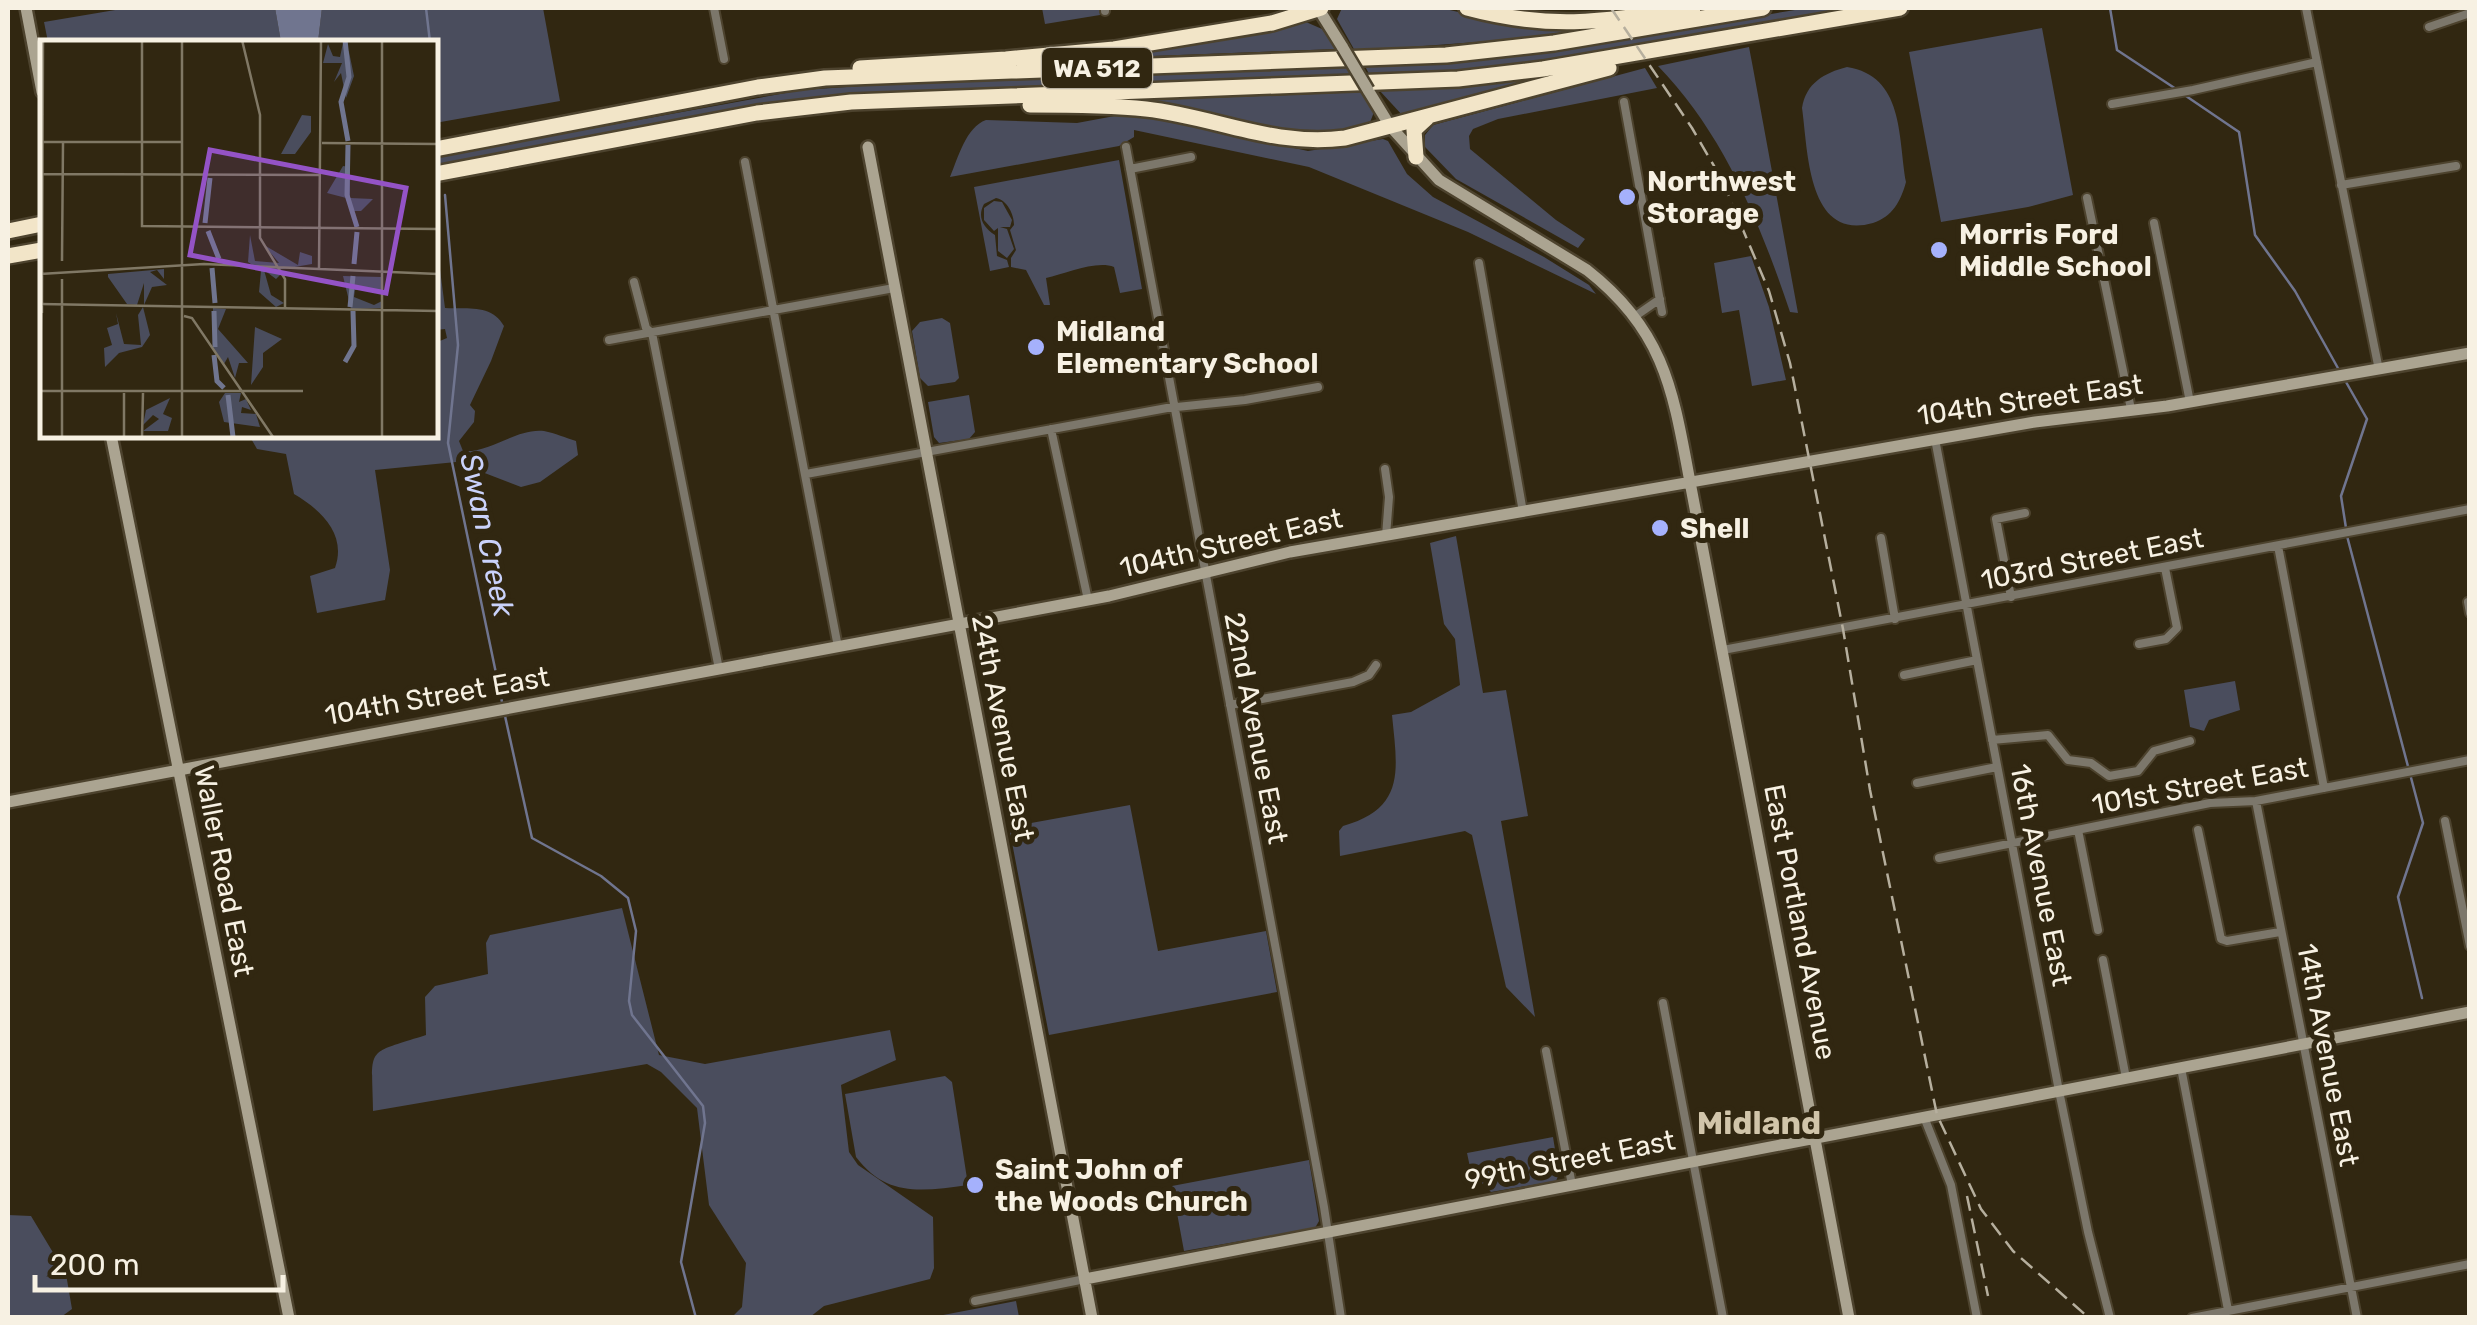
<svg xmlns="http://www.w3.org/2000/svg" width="2477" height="1325" viewBox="0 0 2477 1325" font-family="Rubik,sans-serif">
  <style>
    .green { fill: #4a4d5d }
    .water { fill: #70758f }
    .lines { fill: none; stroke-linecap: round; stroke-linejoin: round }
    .stream { stroke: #70758f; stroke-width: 2.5 }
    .street-casing { stroke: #4d432e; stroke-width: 12 }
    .secondary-casing { stroke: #4d432e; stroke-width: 16 }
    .highway-casing { stroke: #4d432e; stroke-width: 20 }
    .street { stroke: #7c776b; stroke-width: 8 }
    .secondary { stroke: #aba491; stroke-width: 11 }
    .highway { stroke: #f2e5c8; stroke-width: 15 }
    .rail { stroke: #b6af9e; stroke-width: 2.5; stroke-dasharray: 15 8; stroke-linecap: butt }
    .secondary-bridge-casing { stroke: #4d432e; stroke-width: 16; stroke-linecap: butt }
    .secondary-bridge { stroke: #aba491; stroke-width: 11 }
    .poi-dot { fill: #a5b1fc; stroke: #312711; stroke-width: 4 }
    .labels { text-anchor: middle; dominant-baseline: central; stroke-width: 10; stroke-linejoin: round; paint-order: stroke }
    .shield { fill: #312711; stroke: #bcb4a4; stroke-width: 2.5 }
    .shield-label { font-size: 25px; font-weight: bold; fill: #f7f1e3 }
    .poi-label { font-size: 28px; font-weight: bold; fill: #f7f1e3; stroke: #312711; text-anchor: start }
    .street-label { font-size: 28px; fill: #f7f1e3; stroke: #312711 }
    .water-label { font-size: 30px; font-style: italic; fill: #cad2fb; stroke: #312711 }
    .quarter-label { font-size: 32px; font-weight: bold; fill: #d1c5aa; stroke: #312711 }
    .inset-river { fill: none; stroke: #70758f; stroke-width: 5 }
    .inset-road { fill: none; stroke: #807865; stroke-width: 2.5 }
    .view { fill: #9453c6; fill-opacity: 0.15; stroke: #9453c6; stroke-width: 5 }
    .inset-edge { fill: none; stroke: #f7f1e3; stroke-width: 5 }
  </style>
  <rect width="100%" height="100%" fill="#312711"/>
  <!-- green -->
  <path class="green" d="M127 8H275L281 42H48L44 22Z
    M322 8H543L560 101 435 123V42H318Z
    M1042 8H1099L1100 15 1045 24Z
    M1342 8H1441L1528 28 1586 29 1518 39 1355 51 1337 19Z
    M1806 8H1856L1537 64 1370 76 1365 66C1514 61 1659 33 1806 8Z
    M1306 22 1322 29 1337 49 1101 58Z
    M2042 28 2073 195 2028 207 1941 222 1909 52Z
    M1749 47 1753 68 1798 313 1790 312C1760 223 1724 134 1658 66Z
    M1348 67 1353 76 817 98 762 104 435 167V157L802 90 936 81Z
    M1847 67C1904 76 1898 136 1906 182 1901 201 1892 217 1873 223 1807 242 1808 149 1802 108 1806 83 1824 73 1847 67Z
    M1645 68 1657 88 1498 119 1473 129 1469 136 1470 149 1556 220 1585 239 1578 248 1456 179 1425 147V135L1433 125Z
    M1548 79 1403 116 1380 91Z
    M1365 92 1374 112 1369 125 1350 132 1306 137 1130 101Z
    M1120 115 1157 118 1308 151 1383 139 1388 141 1407 174 1433 197 1544 257 1589 285 1596 294 1468 232 1309 167 1134 130V137L1119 146 950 177C958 158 966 127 986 120L1077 123Z
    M1119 160 1142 289 1120 293 1114 267C1096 260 1065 274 1046 278L1050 305H1044L1026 270 1011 267V258L1016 250 1010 230 1014 225C1014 214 1007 200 996 198L984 204C977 217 983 227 995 235L997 256 1007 260 1009 267 990 271 974 187Z
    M994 201 1002 202 1012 220 1010 227H1000L1007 229 1014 249 1007 258 998 251V228L994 231 984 220V208Z
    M435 231 445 308C467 309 492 304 504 326L491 361 470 405 475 411 474 422 459 441 463 451C491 453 516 428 544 431 555 433 566 438 576 441L578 455 540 482 521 487 456 462 375 470 390 570 385 600 317 613 310 576 335 568C347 534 321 510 294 494L286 454 257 449 249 435H435V343L447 338 445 329 435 330Z
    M1751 256 1769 307 1786 380 1752 386 1739 310 1722 313 1714 263Z
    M942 318 950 323 959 378 955 382 928 386 920 378 912 331 920 322Z
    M969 395 975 432 969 439 939 443 934 437 928 402Z
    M1456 536 1483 693 1506 690 1528 816 1501 821 1535 1017 1506 987 1472 835 1465 831 1340 856 1339 831 1343 826C1407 808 1397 768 1392 715L1411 712 1460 685 1455 639 1444 624 1430 543Z
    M2235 681 2240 710 2209 720 2204 731 2190 727 2184 690Z
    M1130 805 1158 951 1266 931 1277 992 1049 1035 1009 827Z
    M622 908 659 1055 705 1064 890 1030 896 1060 841 1085 849 1152 858 1165 933 1217 934 1268 930 1279 824 1306 810 1317H732L742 1307 746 1263 709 1205 697 1108 661 1072 647 1064 373 1111C372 1045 364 1055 426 1035L425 997 435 986 488 974 486 943 490 935Z
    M945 1076 952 1082 968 1185C923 1191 887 1198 856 1157L845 1094Z
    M1553 1137 1559 1174 1556 1181 1491 1192 1471 1172 1467 1153Z
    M1309 1160 1319 1221 1315 1228 1184 1251 1172 1186Z
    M8 1215 31 1216 66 1274 72 1309 61 1317H8Z
    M1016 1301 1019 1317H939L938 1316Z"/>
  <!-- water -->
  <path class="water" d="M275 8H322L318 42H281Z"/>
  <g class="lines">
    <!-- stream -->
    <path class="stream" d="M426 8 430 42
      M2110 8 2117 50 2176 89
      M435 89 439 126
      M2183 94 2239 132 2255 235 2295 291 2339 370
      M445 195 458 345 448 443 502 702
      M2346 382 2367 419 2341 496 2346 528
      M2347 536 2423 823 2398 897 2422 998
      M505 716 532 838 601 876 628 898 636 931 629 1001 632 1015 703 1106 705 1123 681 1262 696 1318"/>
    <defs>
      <path id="street" d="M714 8 724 59
        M1105 8V11
        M2306 8 2379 370
        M2429 27 2470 13
        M1624 102 1662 312
        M2112 104 2193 90 2317 62
        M1126 147 1324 1207 1341 1318
        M745 162 838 647
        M1130 169 1191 157
        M2341 185 2456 166
        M2087 198 2131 409
        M2154 223 2190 402
        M1479 263 1523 512
        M634 282 646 328 652 333 719 669
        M1634 317 1660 299
        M609 340 894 288
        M1051 429 1088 600
        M1935 439 2059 1091 2088 1232 2110 1318
        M1385 469 1389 497 1386 536
        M806 474 1167 408 1245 400 1318 387
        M1881 538 1895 619
        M2278 546 2324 788
        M2011 597 1996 519 2025 513
        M2468 602 2470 613
        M2139 644 2166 639 2177 628 2165 568
        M1723 650 2470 509
        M1904 675 1977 660
        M1230 705 1353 682 1369 675 1376 665
        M1992 740 2048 735 2068 760 2091 763 2109 776 2138 771 2154 751 2190 741
        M1917 783 1997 767
        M2256 801 2357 1318
        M2445 821 2470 946
        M2078 830 2098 930
        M2198 830 2221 939 2227 941 2280 932
        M1939 858 2210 803 2256 801 2470 760
        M2103 960 2126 1078
        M1663 1003 1723 1318
        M1546 1051 1572 1185
        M2181 1068 2228 1310
        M1924 1117 1951 1185 1977 1318
        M975 1301 1085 1279
        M2192 1318 2470 1264"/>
      <path id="secondary" d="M26 8 42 92
        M1318 8 1343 48
        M1368 90 1390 126 1439 180 1587 270C1665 331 1673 391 1690 482L1849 1318
        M868 147 1092 1318
        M111 435 289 1318
        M8 802 1109 596 1290 552 2035 422 2167 406 2470 353
        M1085 1279 2470 1012"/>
      <path id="highway" d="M1467 8C1553 31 1606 21 1693 8
        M860 68 1006 59 1114 49 1272 23 1321 8
        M1030 105C1069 105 1108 105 1146 109 1217 117 1271 147 1345 138L1609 68
        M435 149 758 87 825 78 1446 55 1554 43 1763 8
        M1416 157 1414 130 1427 118
        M435 174 757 113 851 102 1458 79 1543 69 1900 8
        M8 231 42 224
        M8 256 42 250"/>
    </defs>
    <!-- street casing -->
    <use href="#street" class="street-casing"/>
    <!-- secondary casing -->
    <use href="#secondary" class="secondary-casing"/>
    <!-- highway casing -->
    <use href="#highway" class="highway-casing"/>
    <!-- street -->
    <use href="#street" class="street"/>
    <!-- secondary -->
    <use href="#secondary" class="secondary"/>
    <!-- highway -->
    <use href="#highway" class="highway"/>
    <!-- rail -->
    <path class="rail" d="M1611 8 1692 128 1721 178 1769 291 1790 363 1843 629 1870 790 1937 1115 1981 1209 2013 1251 2089 1318
      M1967 1196 1988 1296"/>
    <defs>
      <path id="secondary-bridge" d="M1343 48 1368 90"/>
    </defs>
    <!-- secondary-bridge casing -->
    <use href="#secondary-bridge" class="secondary-bridge-casing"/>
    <!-- secondary-bridge -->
    <use href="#secondary-bridge" class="secondary-bridge"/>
  </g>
  <!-- markers -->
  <g class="poi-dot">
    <circle cx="1627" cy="197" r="10"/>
    <circle cx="1939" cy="250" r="10"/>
    <circle cx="1036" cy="347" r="10"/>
    <circle cx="1660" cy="528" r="10"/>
    <circle cx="975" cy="1185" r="10"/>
  </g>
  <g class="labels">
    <!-- shield labels -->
    <rect class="shield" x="1042" y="48" width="110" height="40" rx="8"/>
    <g class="shield-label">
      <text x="1097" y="68">WA 512</text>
    </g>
    <!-- poi labels -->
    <g class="poi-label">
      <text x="1647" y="181">Northwest<tspan x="1647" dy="32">Storage</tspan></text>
      <text x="1959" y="234">Morris Ford<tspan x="1959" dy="32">Middle School</tspan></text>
      <text x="1056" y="331">Midland<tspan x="1056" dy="32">Elementary School</tspan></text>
      <text x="1680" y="528">Shell</text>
      <text x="995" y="1169">Saint John of<tspan x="995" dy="32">the Woods Church</tspan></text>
    </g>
    <!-- street labels -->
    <g class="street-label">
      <text transform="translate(2030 400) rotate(-8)">104th Street East</text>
      <text transform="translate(1231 543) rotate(-13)">104th Street East</text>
      <text transform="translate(2092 559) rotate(-11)">103rd Street East</text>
      <text transform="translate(437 696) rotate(-10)">104th Street East</text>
      <text transform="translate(1003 728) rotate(79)">24th Avenue East</text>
      <text transform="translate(1256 728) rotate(79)">22nd Avenue East</text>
      <text transform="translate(2200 786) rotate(-10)">101st Street East</text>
      <text transform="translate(224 871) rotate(79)">Waller Road East</text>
      <text transform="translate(2041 875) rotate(79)">16th Avenue East</text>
      <text transform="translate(1800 922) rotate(79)">East Portland Avenue</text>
      <text transform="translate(2328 1055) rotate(79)">14th Avenue East</text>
      <text transform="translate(1570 1160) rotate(-11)">99th Street East</text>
    </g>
    <!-- water labels -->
    <g class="water-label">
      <text transform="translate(487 535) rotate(78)">Swan Creek</text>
    </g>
    <!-- quarter labels -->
    <g class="quarter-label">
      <text x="1759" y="1123">Midland</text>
    </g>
  </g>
  <!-- overview -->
  <g transform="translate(40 40)">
    <rect width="398" height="398" fill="#312711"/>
    <path d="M288 4 293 16 300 17 303 3 309 12 314 36 306 58 301 33 294 42 302 23H283ZM262 75 271 76V92L255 114H241ZM303 126 310 127V158L333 159 321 171H310V159L287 153ZM210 195 215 221 239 223 224 205 258 225 260 212 272 216V224L231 231 241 234 236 239 224 230 231 255 244 263 236 267 219 252 221 231 208 222ZM124 229V239L117 230 110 232 127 245 112 247 104 265V243L97 265 87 264 68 237V234ZM303 236 342 237 343 250H315L314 257 334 265 342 261V268L311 269ZM103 267 110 295 102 307 79 313 65 327 64 308 72 305 67 288 78 284 76 273 84 304 101 305 98 275ZM173 268 186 269 178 289 208 323H199L195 338 188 317 184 324 173 308ZM215 287 242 299 223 313V327L211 345ZM185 353H201L199 362 206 359 211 370 202 367 201 373 216 374 220 387 184 382 179 362ZM130 358 123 374 132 378 128 391H103L119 379 113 375 103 385 106 370Z" fill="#4a4d5d"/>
    <path class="inset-river" d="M305 0 309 37 301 62 308 101M308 105 307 155 317 187M165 183 170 138M168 191 179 219M314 224 317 192M172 228 175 263M310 267 313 236M174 271 175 307M174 315 177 341 184 348M305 322 314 306 313 271M188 355 193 397"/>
    <path class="inset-road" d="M102 0V186L398 189M142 0V397M202 0 220 75V198L245 239V269M342 0V397M3 102H143M282 103 398 104M3 134 280 135M22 221 23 103M279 228 281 0M0 234 164 224 398 234M0 264 398 271M2 273 3 0M144 276 152 278 233 397M0 351H263M0 355V397M0 360 1 270M22 397V239M84 397V353M102 397 103 353"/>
    <path class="view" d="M170 110 366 148 346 253 150 215Z"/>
    <rect width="398" height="398" class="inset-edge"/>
  </g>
  <!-- border -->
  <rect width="2477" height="1325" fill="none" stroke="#f7f1e3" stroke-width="20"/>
  <!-- scale -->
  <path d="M35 1275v15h248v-15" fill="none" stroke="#f7f1e3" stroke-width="5"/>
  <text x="50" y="1275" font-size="30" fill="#f7f1e3" stroke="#312711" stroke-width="8" paint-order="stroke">200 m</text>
</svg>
